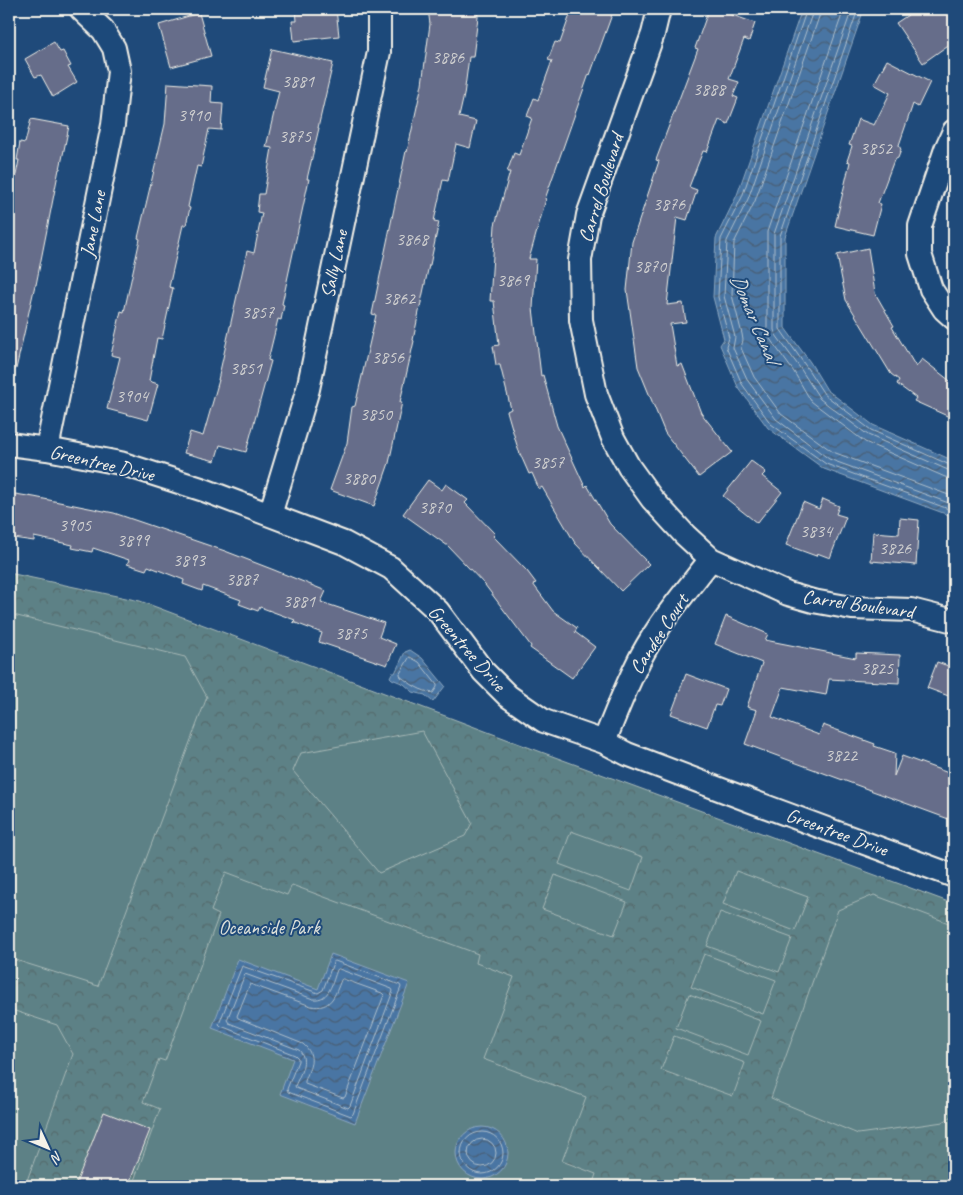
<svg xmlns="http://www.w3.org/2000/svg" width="963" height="1195" viewBox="0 0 963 1195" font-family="Caveat,sans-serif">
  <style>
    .park { fill: url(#park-crowns); stroke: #a8b9b7 }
    .garden { fill: #5d8186; stroke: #a8b9b7 }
    .water { fill: url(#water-waves); stroke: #8da7bf }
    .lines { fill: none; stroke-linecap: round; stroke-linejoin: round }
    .shore { stroke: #afbfcc; stroke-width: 1 }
    .building { fill: #666d8a; stroke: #f4f1e8 }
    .minor-casing { stroke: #f4f1e8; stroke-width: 26 }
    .minor { stroke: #1f4a7a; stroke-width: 22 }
    .labels { text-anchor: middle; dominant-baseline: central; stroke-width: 4; stroke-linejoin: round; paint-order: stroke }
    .number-label { font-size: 18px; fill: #d0d0d0 }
    .street-label { font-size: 20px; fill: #f4f1e8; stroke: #1f4a7a }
    .park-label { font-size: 20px; fill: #dde0d9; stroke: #1f4a7a }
    .water-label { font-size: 21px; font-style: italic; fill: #dadede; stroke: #1f4a7a }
  </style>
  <defs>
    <pattern id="park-crowns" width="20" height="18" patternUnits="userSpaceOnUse" patternTransform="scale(1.25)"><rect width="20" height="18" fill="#5d8186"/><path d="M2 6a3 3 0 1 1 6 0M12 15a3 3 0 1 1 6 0" fill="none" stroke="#556a6c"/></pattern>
    <pattern id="water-waves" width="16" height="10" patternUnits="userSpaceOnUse" patternTransform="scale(1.25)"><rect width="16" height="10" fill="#4875a3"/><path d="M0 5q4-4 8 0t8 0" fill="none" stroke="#485e74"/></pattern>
  </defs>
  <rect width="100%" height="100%" fill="#1f4a7a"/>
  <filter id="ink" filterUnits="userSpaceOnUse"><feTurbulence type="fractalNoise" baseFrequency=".02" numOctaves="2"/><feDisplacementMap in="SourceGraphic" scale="10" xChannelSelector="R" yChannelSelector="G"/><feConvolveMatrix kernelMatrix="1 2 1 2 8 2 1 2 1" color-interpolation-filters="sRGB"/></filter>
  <g filter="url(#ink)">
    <!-- park -->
    <path class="park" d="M9 573 140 601 525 746 954 904V1186H9Z"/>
    <!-- garden -->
    <path class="garden" d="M9 614 185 657 207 697 98 986 9 958Z
      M422 731 472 823 465 836 379 873 293 771 301 753Z
      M571 831 643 857 631 891 559 864Z
      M736 871 808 897 795 931 723 904Z
      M226 872 287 895 292 885 478 954 476 963 514 977 483 1059 586 1097 562 1161 596 1174 592 1186H132L160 1109 143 1102 159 1059 165 1061 219 915 211 911Z
      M555 875 627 902 614 935 542 909Z
      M874 895 954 925V1115L943 1122 858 1134 771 1098 838 910Z
      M720 912 792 938 779 972 707 946Z
      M704 954 776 980 763 1014 691 987Z
      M689 994 761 1021 748 1055 676 1028Z
      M9 1009 57 1025 73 1054 25 1186H9Z
      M674 1036 745 1063 733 1096 661 1070Z"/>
    <!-- water -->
    <path class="water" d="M802 9H864L785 237V328L810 362 827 390 873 425 954 461V517L824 469 768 428 738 387 720 345 724 339 713 297 716 238 737 195Z
      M410 650 422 658 445 686 433 702 425 695 413 692 404 684 392 679 390 677 392 673H395L405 652Z
      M331 954 409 983 355 1123 280 1094 293 1059 212 1028 238 959 318 989Z
      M456 1153a26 26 0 1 1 52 0a26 26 0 1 1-52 0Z"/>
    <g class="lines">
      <!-- shore -->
      <path class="shore" d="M807 9 742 197 721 239 718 297 729 338 726 347 742 384 771 424 826 464 954 511
        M813 9 812 14 748 199 727 241 724 296 735 337 733 348 748 381 776 419 829 459 954 505
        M820 9 819 17 755 201 734 243 732 295 742 334 743 340 741 348 754 377 781 414 833 452 954 497
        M844 9 767 232V333L770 339 794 372 811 401 816 405 865 442 945 477 954 479
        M852 9 774 234V330L776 335 800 368 820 399 868 435 948 470 954 471
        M858 9 780 236V329L805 365 824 394 871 430 950 465H954
        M410 657 419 662 437 685V687L433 693C428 692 421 690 416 687 410 684 406 680 401 677L400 674Z
        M335 961 400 985 401 987 353 1114 351 1116 288 1092 287 1089 298 1061V1058L295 1055 221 1026 219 1024 242 966 318 993 323 990 333 963Z
        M339 969 392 989 393 991 350 1106 348 1108 296 1088 295 1086C300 1074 309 1060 299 1050L229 1023 227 1020 245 974 313 999C330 1001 332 982 337 970Z
        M343 979 382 993 384 995 345 1097 343 1098 305 1084V1081C310 1067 317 1056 303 1044L238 1018 237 1016 250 984 311 1006C331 1010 335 995 341 980Z
        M461 1153a21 21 0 1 1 42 0a21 21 0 1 1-42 0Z
        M468 1153a14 14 0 1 1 28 0a14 14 0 1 1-28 0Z"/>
    </g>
    <!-- building -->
    <path class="building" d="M296 9H336L339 36 294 41 292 21H297Z
      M428 9H477L478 17 473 57H469L464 95 459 117 476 121 470 148 456 144 448 181 443 180 434 221 439 222 430 265H429L413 340 414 341 400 402H402L389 463 374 506 330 490 347 443 352 407 355 406 376 315 372 314 406 151 407 152 422 84 430 24Z
      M572 9H614L590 75 589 74 545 199H546L529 259H536L533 308 541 376 543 375 557 426 585 487 587 485 610 524 649 564 621 591 575 543 542 487 539 489 532 473 529 474 518 449 507 411 511 409 500 365H496L493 346 499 345 494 301H490L495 225 510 172H507L514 153 519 155 532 118 527 116 534 98 538 100 552 61 548 60 555 42 560 43Z
      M709 9H715L755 23 749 41 744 39 729 79 739 82 733 96 738 98 728 124 719 120 707 152 703 151 689 187 697 190 687 220 677 217 667 305 683 303 686 322 670 324 677 366 682 364 701 413 732 452 699 477 665 433 638 367 627 290 632 242 659 161 656 160 698 49 695 48Z
      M904 9H948L954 18V41L923 63 896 23 908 15Z
      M199 13 211 56 171 67 159 25Z
      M54 42 60 52 63 51 71 66 68 67 77 82 53 97 41 75 35 77 25 59Z
      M272 49 333 63 318 128H319L307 179H309L282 304 284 305 281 320 278 319 268 360 271 361 246 452 220 445 215 461 184 453 190 432 203 436 219 380H218L247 251 254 253 262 213 257 212 259 194H264L272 148 266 147 279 91 263 87Z
      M887 60 930 82 918 107 913 104 899 145 901 150 898 158 894 160 878 203 881 204 873 235 835 226 850 162 847 161 852 146 849 145 858 119 874 125 890 93 874 84Z
      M168 83 212 86 211 103 223 104 221 130 209 129 201 167 197 166 188 207 190 208 186 225H183L169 287 173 288 162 339 157 338 149 381 158 384 148 420 107 409 120 357 111 355 121 311 124 312 140 239 138 238 165 124Z
      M31 119 69 126 60 169H59L36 285H35L16 369 9 368V199L11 200 19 160H17L20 142 25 143Z
      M868 248 875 293 894 326 892 327 916 367 922 359 954 384V419L914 401 916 398 897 384 899 380 891 374 846 300 837 255Z
      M751 461 766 472 762 476 782 492 757 523 723 496Z
      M428 480 442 490 446 484 468 500 465 503 495 534 493 536 527 571 536 583 533 584 553 611 577 628 575 632 595 647 572 678 530 648 531 646 485 585 448 546 403 514Z
      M9 493 34 497 114 513 225 551 274 570 326 591 321 602 384 623 379 637 396 644 387 665 319 642 322 633 293 622 295 620 260 607 258 611 239 604 241 600 203 586 202 591 183 584 184 580 148 566 146 570 127 564 129 560 93 548 92 552 72 548 73 545 34 537V541L13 538 14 534 9 533Z
      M823 499 839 506 836 514 846 517 830 558 817 553 816 556 786 545 803 502 819 509Z
      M900 518 919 520 916 565 871 561 873 532 899 534Z
      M726 616 768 634 765 640 856 658V653L900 655 899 683 829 679 826 695 783 687 772 717 819 735 823 725 875 744 874 746 895 753 894 776 902 756 954 775V821L745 744 757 710 747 707 762 663 715 644Z
      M937 662 954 668V698L927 688Z
      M686 674 726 689 720 706 715 705 707 727 671 714Z
      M104 1112 150 1130 128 1186H75Z"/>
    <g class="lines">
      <defs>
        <path id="minor" d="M659 9 653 34 588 215 580 260 581 320 596 394 613 438 629 467 652 499 685 535 711 559 788 594 813 601 852 608 911 610 954 621
          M954 131 946 149 920 226V254L931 289 944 309 954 318
          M9 444 47 449 120 463 204 490 344 543 391 568 438 611 483 671 508 696 544 721 604 742 627 754 751 801 954 876
          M47 449 113 125 119 71 114 48 103 30 81 9
          M270 515 308 389 379 52V9
          M604 742C616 713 627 683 642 655 661 620 687 590 711 559"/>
      </defs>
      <!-- minor casing -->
      <use href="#minor" class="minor-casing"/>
      <!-- minor -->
      <use href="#minor" class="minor"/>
    </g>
  </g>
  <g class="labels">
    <!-- number labels -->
    <g class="number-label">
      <text x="448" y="57">3886</text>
      <text x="298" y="81">3881</text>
      <text x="709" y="89">3888</text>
      <text x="194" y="115">3910</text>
      <text x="295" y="136">3875</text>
      <text x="876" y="148">3852</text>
      <text x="669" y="204">3876</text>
      <text x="412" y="239">3868</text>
      <text x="650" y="266">3870</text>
      <text x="513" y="280">3869</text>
      <text x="399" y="298">3862</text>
      <text x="258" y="312">3857</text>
      <text x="388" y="357">3856</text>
      <text x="246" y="368">3851</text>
      <text x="132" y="396">3904</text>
      <text x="376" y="414">3850</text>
      <text x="548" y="462">3857</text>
      <text x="359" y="478">3880</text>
      <text x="435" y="507">3870</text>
      <text x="75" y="525">3905</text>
      <text x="816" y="531">3834</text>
      <text x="133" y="540">3899</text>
      <text x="895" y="548">3826</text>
      <text x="189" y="560">3893</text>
      <text x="242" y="579">3887</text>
      <text x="299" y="601">3881</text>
      <text x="351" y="633">3875</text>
      <text x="877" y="668">3825</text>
      <text x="841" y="755">3822</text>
    </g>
    <!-- street labels -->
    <g class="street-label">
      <text transform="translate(601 188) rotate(-73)">Carrel Boulevard</text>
      <text transform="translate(93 224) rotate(-79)">Jane Lane</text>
      <text transform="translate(334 264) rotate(-78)">Sally Lane</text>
      <text transform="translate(102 463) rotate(13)">Greentree Drive</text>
      <text transform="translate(858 604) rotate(8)">Carrel Boulevard</text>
      <text transform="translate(659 634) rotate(-57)">Candee Court</text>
      <text transform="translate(467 648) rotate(49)">Greentree Drive</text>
      <text transform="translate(837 832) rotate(20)">Greentree Drive</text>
    </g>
    <!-- park labels -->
    <g class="park-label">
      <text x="269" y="927">Oceanside Park</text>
    </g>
    <!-- water labels -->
    <g class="water-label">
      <text transform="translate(755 318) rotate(67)">Domar Canal</text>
    </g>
  </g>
  <!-- margin -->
  <rect width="963" height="1195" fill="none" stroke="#1f4a7a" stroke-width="30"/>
  <rect x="15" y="15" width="933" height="1165" fill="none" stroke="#f4f1e8" stroke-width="2" filter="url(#ink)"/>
  <!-- north arrow -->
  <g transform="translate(48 1148) rotate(134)" stroke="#1f4a7a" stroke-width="4" paint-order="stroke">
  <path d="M0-4L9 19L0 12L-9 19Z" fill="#f4f1e8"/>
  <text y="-8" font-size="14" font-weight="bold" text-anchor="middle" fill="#f4f1e8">N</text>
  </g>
</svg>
